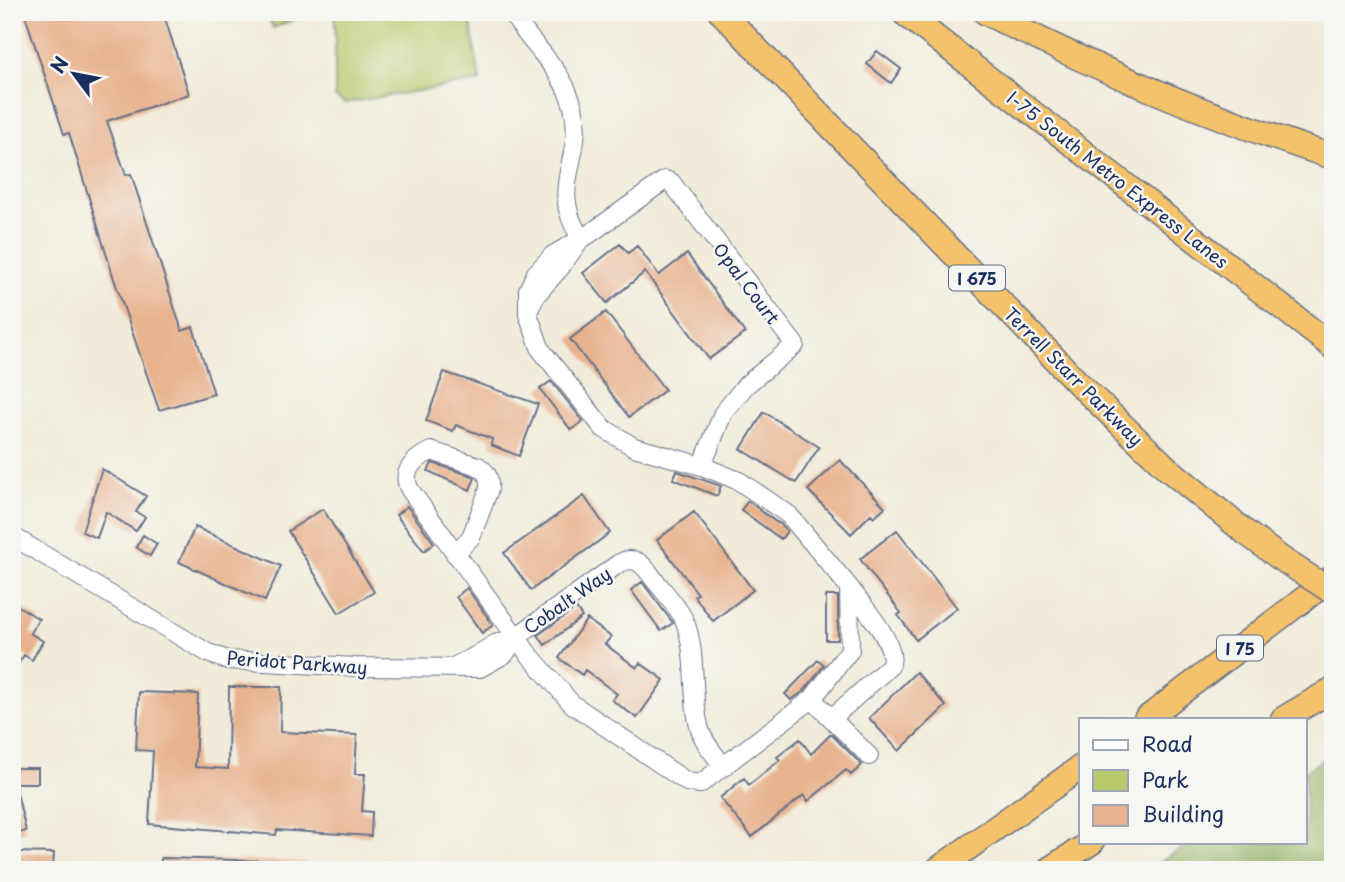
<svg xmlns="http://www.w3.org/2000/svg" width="1345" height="882" viewBox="0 0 1345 882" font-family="'Playpen Sans',sans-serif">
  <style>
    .green { fill: #b9ca6d; stroke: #6a7c66; stroke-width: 2 }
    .forest { fill: #92ae60; stroke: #566e5f; stroke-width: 2 }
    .building { fill: #e8b28d }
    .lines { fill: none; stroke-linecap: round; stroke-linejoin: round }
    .minor-casing { stroke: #667189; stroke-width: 20 }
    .highway-casing { stroke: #667189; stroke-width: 27 }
    .minor { stroke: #fff; stroke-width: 18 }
    .highway { stroke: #f4c26a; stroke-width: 24 }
    .highway-bridge-casing { stroke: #667189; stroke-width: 27; stroke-linecap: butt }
    .highway-bridge { stroke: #f4c26a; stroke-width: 24 }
    .labels { text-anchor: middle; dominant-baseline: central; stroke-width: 5; stroke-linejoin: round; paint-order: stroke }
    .shield { fill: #f6f6f2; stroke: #5d6b8a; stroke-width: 2 }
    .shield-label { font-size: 16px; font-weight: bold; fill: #1b2f5e }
    .street-label { font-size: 18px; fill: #1b2f5e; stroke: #f6f6f2 }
  </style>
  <rect width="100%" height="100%" fill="#f6f6f2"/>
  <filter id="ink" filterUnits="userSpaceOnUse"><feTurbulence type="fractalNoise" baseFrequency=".0143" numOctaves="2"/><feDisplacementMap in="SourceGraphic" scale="14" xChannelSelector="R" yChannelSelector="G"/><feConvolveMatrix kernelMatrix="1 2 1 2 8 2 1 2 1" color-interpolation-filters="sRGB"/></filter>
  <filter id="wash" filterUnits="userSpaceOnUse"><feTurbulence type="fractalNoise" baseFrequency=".00686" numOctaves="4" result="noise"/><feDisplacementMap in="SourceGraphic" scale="28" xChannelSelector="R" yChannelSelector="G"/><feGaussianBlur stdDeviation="1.57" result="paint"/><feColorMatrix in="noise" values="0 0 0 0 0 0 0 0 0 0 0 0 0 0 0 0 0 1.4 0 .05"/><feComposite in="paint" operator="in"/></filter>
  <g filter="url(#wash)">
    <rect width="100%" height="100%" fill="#f1ebd9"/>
    <!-- green -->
    <path class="green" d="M267 12H299L301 17 273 28Z
      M335 12H466L471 26 480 81 345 103 335 97Z"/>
    <!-- forest -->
    <path class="forest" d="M1333 753V870H1147L1192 842H1305V771Z"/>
    <g id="blocks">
      <!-- building -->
      <path class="building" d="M24 12H163L189 94 107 121 126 175 131 174 182 331 193 327 214 394 159 410 114 279 69 133 64 134Z
        M877 51 901 69 891 83 867 64Z
        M620 244 628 253 637 246 659 275 687 254 745 333 709 359 645 272 607 303 583 273Z
        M606 312 665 390 629 417 570 339Z
        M444 372 538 404 519 456 491 445 492 439 456 425 453 431 426 421Z
        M551 381 583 421 571 430 540 389Z
        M764 412 819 447 796 483 741 449Z
        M840 460 885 507 874 517 871 514 851 534 808 490Z
        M432 463 473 476 475 478 470 490 428 471Z
        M102 469 146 496 136 512 145 517 136 531 106 512 97 538 82 532Z
        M677 471 721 486 717 496 673 479Z
        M584 496 610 533 531 590 504 553Z
        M748 501 776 522 781 524 787 531 781 539 741 510Z
        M407 506 434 543 424 551 396 515Z
        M323 509 374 592 339 613 288 531Z
        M694 512 753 590 713 621 694 596 698 594 657 540Z
        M195 527 281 566 265 601 179 562Z
        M897 530 957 608 916 640 898 615 901 613 860 559Z
        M143 535 157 544 150 556 136 547Z
        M642 582 673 623 661 631 631 590Z
        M467 588 493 625 482 633 456 597Z
        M826 596H838V640H826Z
        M12 602 39 619 30 633 43 641 32 660 24 655 12 673Z
        M576 608 582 617 545 645 538 635Z
        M587 619 611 637 605 644 637 668 640 663 664 680 637 718 612 700 617 694 585 670 582 675 559 658Z
        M818 660 824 665 804 691 791 700 785 694Z
        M916 672 946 706 899 751 869 718Z
        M229 687H281L280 732 357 735 355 774H365L362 811 372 812 371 836 277 830 276 835 149 824 153 751 136 750 139 692 198 694 195 767 228 769Z
        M831 734 862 765 851 775 846 770 808 801 804 795 752 837 720 798 744 778 749 785 780 760 777 757 800 739 811 754Z
        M12 768H38V783H12Z
        M16 789 26 831 12 835V790Z
        M12 852 54 853 53 867 12 865Z
        M161 858 305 862V870H161Z"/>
    </g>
  </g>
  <g filter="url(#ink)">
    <use href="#blocks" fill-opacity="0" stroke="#667189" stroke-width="2"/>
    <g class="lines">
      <defs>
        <path id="minor" d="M511 12C531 46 563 68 573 107 586 158 546 186 581 238
          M530 308 536 295 560 268 577 244
          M12 536 208 653 227 660 356 667 480 668 505 654 516 637
          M455 554 471 537 489 489C490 478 487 472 478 466L431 451C414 459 400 472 410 490L527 652 572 704 687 782 700 784 812 699 850 650 849 587 789 515 739 481 702 466 634 447 603 428 541 350 528 314V290L536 273 553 255 588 235 665 180 671 182 795 345 746 385 723 413 702 466
          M457 665 472 658 495 644 516 637 618 564C635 554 644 565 653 578 664 592 678 606 685 622 698 656 690 696 700 730 705 745 715 755 724 767
          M812 699 869 756
          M832 718 890 666C900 646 861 604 849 587"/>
        <path id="highway" d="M721 12 1080 385 1167 468 1245 532
          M903 12 1333 347
          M985 12C1097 70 1213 118 1333 157
          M1146 719 1333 577
          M1283 719 1333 689
          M937 870 1081 767
          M1048 870 1092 842"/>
      </defs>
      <!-- minor casing -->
      <use href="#minor" class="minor-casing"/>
      <!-- highway casing -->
      <use href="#highway" class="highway-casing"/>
      <!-- minor -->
      <use href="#minor" class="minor"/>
      <!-- highway -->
      <use href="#highway" class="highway"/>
      <defs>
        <path id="highway-bridge" d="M1245 532 1283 560 1333 592"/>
      </defs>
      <!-- highway-bridge casing -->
      <use href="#highway-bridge" class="highway-bridge-casing"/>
      <!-- highway-bridge -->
      <use href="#highway-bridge" class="highway-bridge"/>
    </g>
  </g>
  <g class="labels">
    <!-- shield labels -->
    <g class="shield">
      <rect x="949" y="265.5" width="56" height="25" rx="5"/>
      <rect x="1217" y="635.5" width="46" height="25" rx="5"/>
    </g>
    <g class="shield-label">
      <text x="977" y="278">I 675</text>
      <text x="1240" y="648">I 75</text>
    </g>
    <!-- street labels -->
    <g class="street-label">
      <text transform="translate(1118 179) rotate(38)">I-75 South Metro Express Lanes</text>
      <text transform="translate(747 283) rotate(53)">Opal Court</text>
      <text transform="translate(1074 376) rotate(45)">Terrell Starr Parkway</text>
      <text transform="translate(567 600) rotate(-35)">Cobalt Way</text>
      <text transform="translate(297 662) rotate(4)">Peridot Parkway</text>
    </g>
  </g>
  <!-- margin -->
  <rect width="1345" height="882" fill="none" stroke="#f6f6f2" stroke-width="42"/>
  <!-- legend -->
  <rect x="1079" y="718" width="228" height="126" fill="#f6f6f2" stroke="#9ea6b7" stroke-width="2"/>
  <rect x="1093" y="740" width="35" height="10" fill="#ffffff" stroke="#9ea6b7" stroke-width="2"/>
  <text x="1142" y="752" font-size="21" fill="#1b2f5e">Road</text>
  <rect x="1093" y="770" width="35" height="21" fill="#b9ca6d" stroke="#9ea6b7" stroke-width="2"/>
  <text x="1142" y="788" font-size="21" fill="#1b2f5e">Park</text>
  <rect x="1093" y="805" width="35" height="21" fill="#e8b28d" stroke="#9ea6b7" stroke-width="2"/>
  <text x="1142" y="822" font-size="21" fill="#1b2f5e">Building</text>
  <!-- north arrow -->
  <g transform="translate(74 74) rotate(302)" stroke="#f6f6f2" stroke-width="5" paint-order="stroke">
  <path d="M0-5L12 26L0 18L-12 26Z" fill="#1b2f5e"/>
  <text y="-10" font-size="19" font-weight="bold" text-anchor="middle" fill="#1b2f5e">N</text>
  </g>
</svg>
